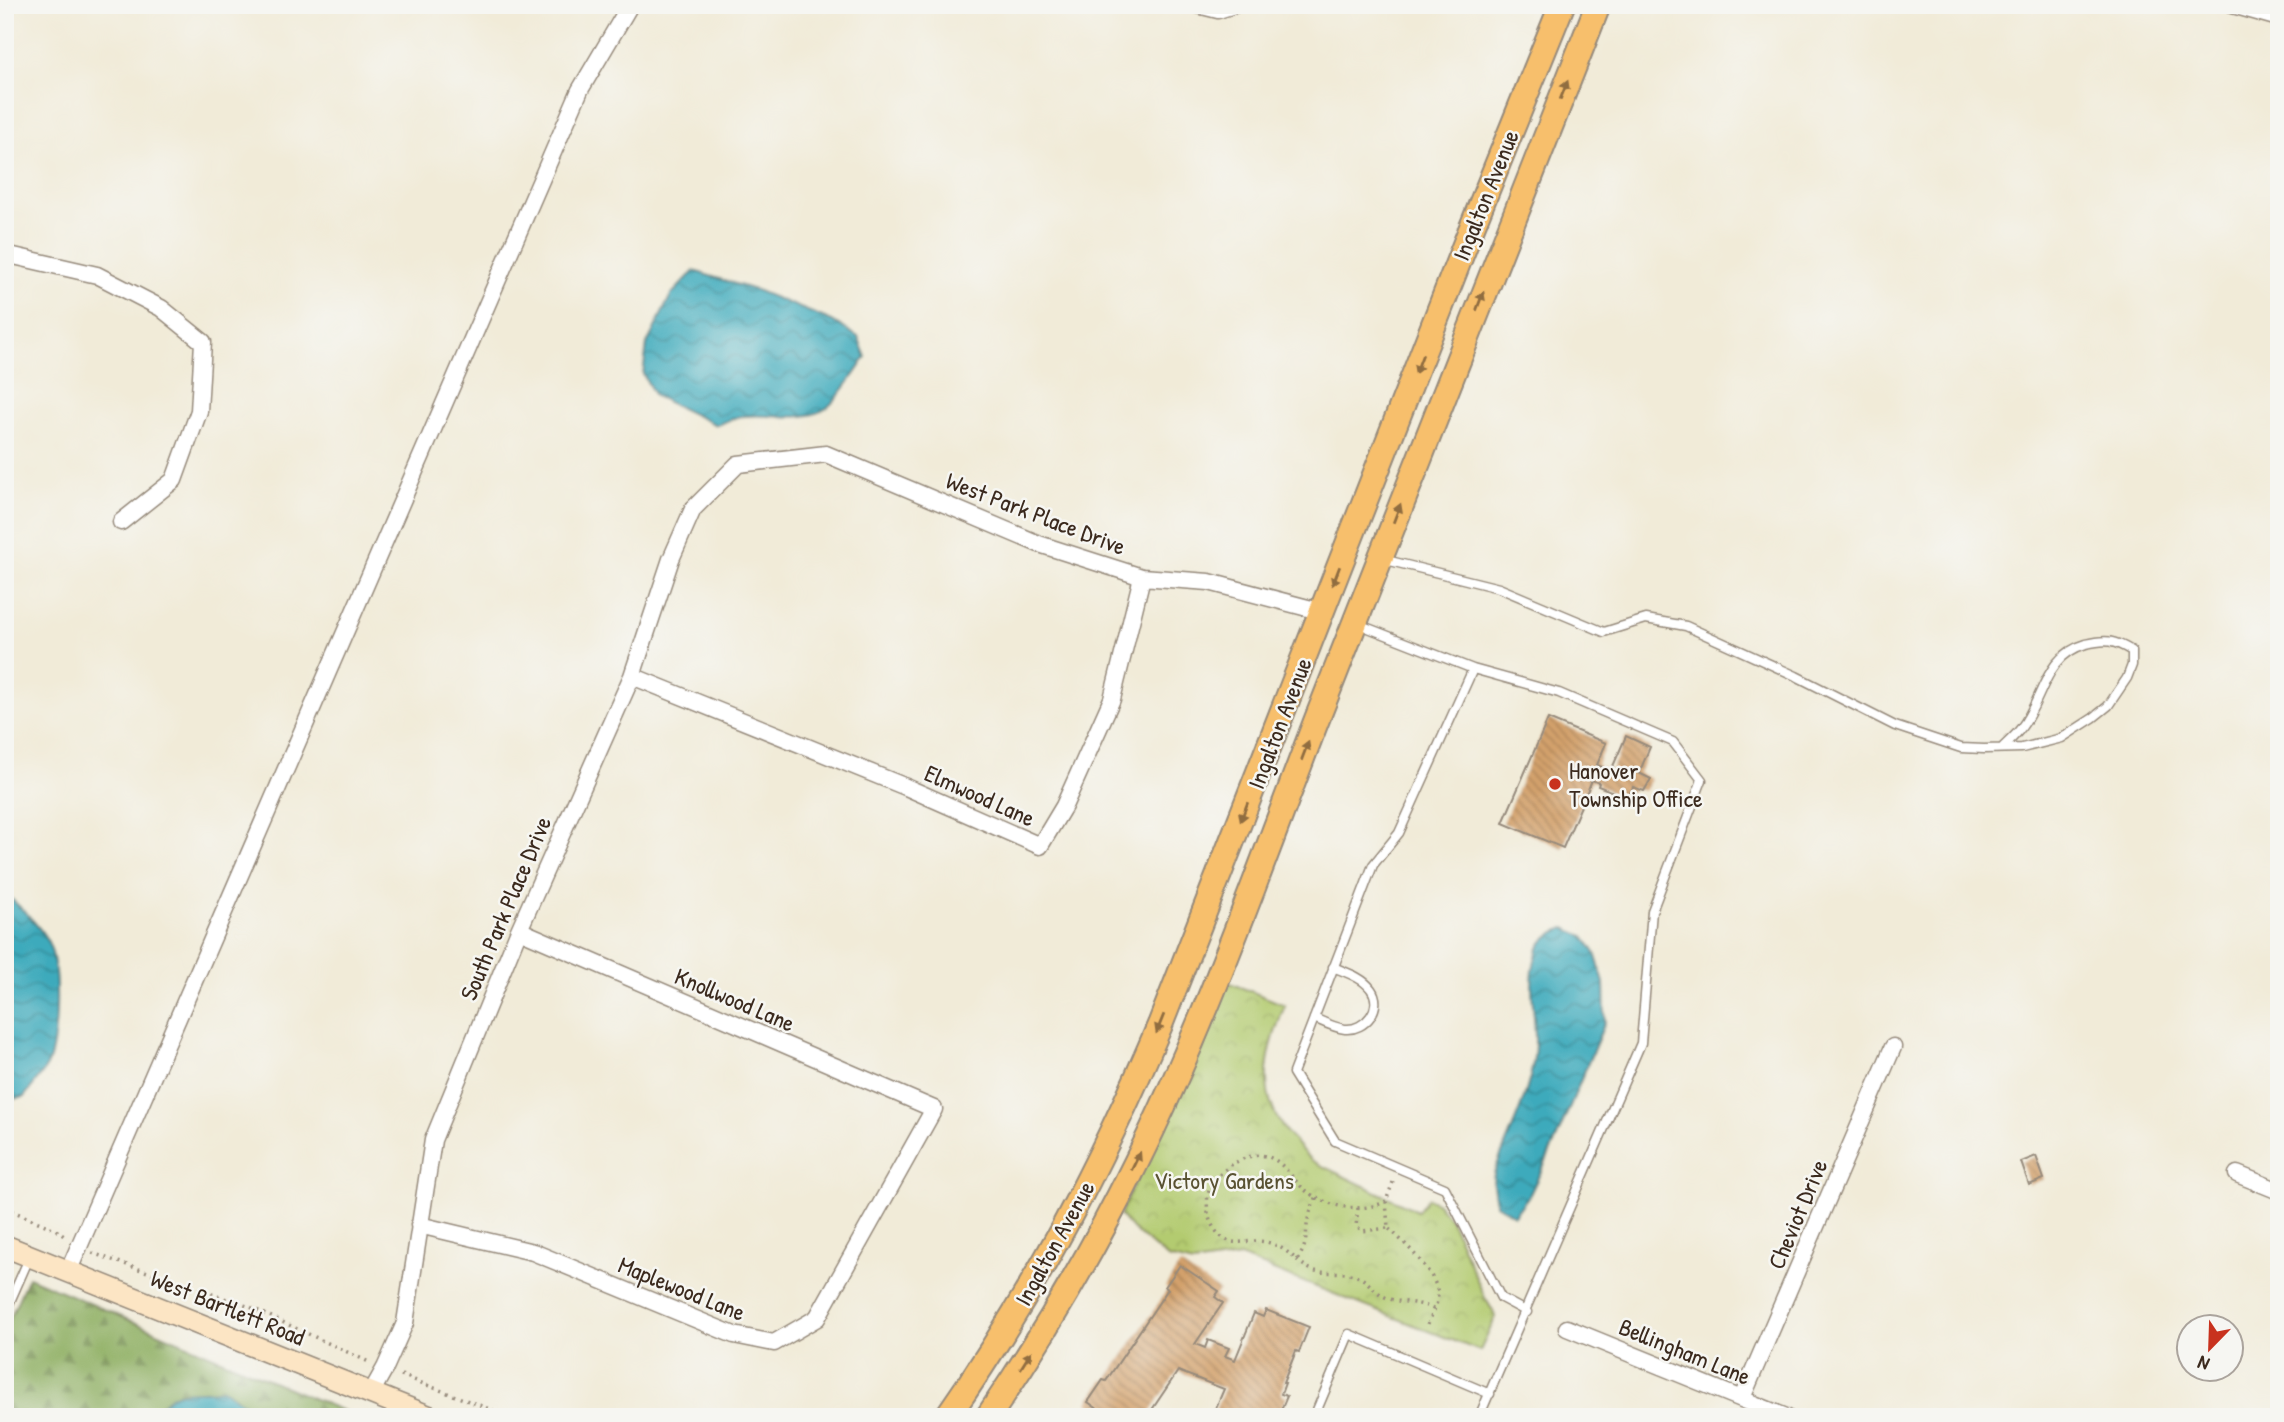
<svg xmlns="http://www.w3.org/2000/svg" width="2284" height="1422" viewBox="0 0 2284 1422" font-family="'Patrick Hand',sans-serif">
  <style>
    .forest { fill: url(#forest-firs); stroke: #646c40; stroke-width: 2 }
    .park { fill: url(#park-crowns); stroke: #777a46; stroke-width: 2 }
    .water { fill: url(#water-waves); stroke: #3c6a6d; stroke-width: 2 }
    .building { fill: url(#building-back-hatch) }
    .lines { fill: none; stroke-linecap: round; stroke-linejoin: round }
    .lane-casing { stroke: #968a7b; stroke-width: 11 }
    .street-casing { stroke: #968a7b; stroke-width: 19 }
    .secondary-casing { stroke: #968a7b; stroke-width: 24 }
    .primary-casing { stroke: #968a7b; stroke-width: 28 }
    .path { stroke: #968a7b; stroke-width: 3.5; stroke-dasharray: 2 5; stroke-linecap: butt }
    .lane { stroke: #fff; stroke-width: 8 }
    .street { stroke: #fff; stroke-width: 16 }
    .secondary { stroke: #fce5c4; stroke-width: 21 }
    .primary { stroke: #f7bf6c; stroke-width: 24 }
    .oneway { fill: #906d41 }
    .poi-dot { fill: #c8321e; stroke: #f6f6f2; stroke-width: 2.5 }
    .labels { text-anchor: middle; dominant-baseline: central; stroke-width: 5; stroke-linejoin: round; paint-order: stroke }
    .street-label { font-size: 24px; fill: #3b2a1e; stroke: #f6f6f2 }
    .poi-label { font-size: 24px; fill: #3b2a1e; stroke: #f6f6f2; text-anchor: start }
    .park-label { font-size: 24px; fill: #595232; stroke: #f6f6f2 }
  </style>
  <defs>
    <pattern id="forest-firs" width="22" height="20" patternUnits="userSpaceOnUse" patternTransform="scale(1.75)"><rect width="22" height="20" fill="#8eaf62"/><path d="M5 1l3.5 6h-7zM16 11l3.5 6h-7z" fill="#758f50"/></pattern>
    <pattern id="park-crowns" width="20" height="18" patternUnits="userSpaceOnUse" patternTransform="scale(1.75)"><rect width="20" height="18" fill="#b3cb6f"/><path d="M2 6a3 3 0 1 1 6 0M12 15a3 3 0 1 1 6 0" fill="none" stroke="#9bae60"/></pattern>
    <pattern id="water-waves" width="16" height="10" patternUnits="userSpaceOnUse" patternTransform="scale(1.75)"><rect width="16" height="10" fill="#3daabc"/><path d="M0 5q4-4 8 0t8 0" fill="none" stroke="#348b98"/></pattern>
    <pattern id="building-back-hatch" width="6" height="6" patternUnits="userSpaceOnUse" patternTransform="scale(1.75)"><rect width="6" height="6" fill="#d3a16c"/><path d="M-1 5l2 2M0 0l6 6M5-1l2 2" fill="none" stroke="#ac8358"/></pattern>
  </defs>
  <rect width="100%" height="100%" fill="#f6f6f2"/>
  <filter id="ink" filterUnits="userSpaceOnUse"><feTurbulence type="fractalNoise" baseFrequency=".0143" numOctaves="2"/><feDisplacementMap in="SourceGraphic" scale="14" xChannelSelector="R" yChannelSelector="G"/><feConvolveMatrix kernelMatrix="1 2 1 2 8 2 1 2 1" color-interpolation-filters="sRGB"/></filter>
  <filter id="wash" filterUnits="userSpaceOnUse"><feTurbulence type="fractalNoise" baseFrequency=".00686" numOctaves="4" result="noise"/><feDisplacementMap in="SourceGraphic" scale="28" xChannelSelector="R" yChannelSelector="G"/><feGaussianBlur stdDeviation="1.57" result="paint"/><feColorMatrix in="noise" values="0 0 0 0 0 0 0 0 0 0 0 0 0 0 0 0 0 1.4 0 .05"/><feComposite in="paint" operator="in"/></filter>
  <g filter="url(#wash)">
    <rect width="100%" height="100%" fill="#f1ebd8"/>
    <!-- forest -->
    <path class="forest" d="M28 1277 357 1417H5V1330Z"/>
    <!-- park -->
    <path class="park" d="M1225 981 1285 1005C1265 1054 1254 1098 1293 1140 1299 1146 1305 1155 1311 1160 1318 1165 1328 1168 1335 1172 1363 1186 1390 1198 1418 1211L1428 1198 1437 1203 1450 1219 1485 1298 1496 1316 1480 1351 1240 1257 1193 1264 1168 1258 1132 1229 1120 1215Z"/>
    <!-- water -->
    <path class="water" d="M694 271 758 291 832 321 858 337 866 357C857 370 838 401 825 409 801 424 762 411 737 417 730 419 723 423 716 425L655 396 643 374 647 344 671 295Z
      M5 893C21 908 38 923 48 942 60 966 58 1042 47 1066 41 1076 32 1087 24 1097L5 1100Z
      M1565 928 1584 936 1595 953 1604 983 1605 1022 1555 1142 1530 1194 1514 1215 1496 1204 1493 1184 1494 1173C1508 1136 1529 1096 1534 1057 1539 1023 1526 989 1536 956 1541 939 1550 934 1565 928Z
      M222 1389C243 1399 245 1414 271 1408L276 1417H150C158 1409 165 1399 176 1394 189 1389 208 1393 222 1389Z"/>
    <g id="blocks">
      <!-- building -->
      <path class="building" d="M1548 719 1606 743 1597 765 1611 771 1626 736 1650 747 1639 773 1651 779 1644 791 1633 787 1628 798 1598 786 1599 783 1592 780 1563 848 1503 823Z
        M2036 1156 2044 1179 2029 1185 2021 1162Z
        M1180 1265 1219 1291 1215 1297 1223 1303 1195 1344 1205 1348 1208 1340 1229 1348 1225 1356 1235 1360 1254 1313 1263 1317 1266 1310 1309 1327 1299 1352 1296 1351 1283 1383H1285L1281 1394 1287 1396 1279 1415 1274 1412 1272 1417H1212L1224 1389 1178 1371 1147 1417H1109L1088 1402 1103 1380 1106 1381 1168 1289 1165 1287Z"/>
    </g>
  </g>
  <g filter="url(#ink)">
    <use href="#blocks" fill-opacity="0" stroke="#968a7b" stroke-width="2"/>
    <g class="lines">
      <defs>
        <path id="lane" d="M1382 559 1499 588 1604 632 1646 619 1686 626 1796 676 1895 726 1961 748 1984 749 2022 748 2062 738 2093 718 2108 706 2127 678 2132 665V651C2114 640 2106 639 2086 644 2044 656 2044 698 2021 728 2016 735 2008 742 2002 748
          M1358 624 1473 669 1399 833 1373 865 1293 1073 1335 1141 1445 1188 1501 1298 1527 1312
          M1473 669 1559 693 1673 742 1702 780 1652 911 1641 1043 1479 1417
          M1314 1018C1323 1022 1335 1028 1345 1029 1365 1031 1384 1007 1371 989 1362 977 1347 973 1333 967
          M5 1313 30 1256
          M1314 1417 1349 1334 1490 1394"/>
        <path id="street" d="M1198 5 1218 10 1234 5
          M2233 5 2279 18
          M5 254 97 275 161 308 203 342 199 411 174 480 121 522
          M632 676 906 787 1040 846 1064 806 1112 699 1142 577
          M2237 1174 2279 1191
          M419 1225 533 1252 734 1335 774 1343 817 1318 934 1109 519 930
          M68 1272 580 90 630 5
          M1567 1328 1786 1417
          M371 1393 385 1368 405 1323 433 1140 519 930 632 676 671 559 693 509 738 464 826 454 1039 544 1142 577 1209 582 1323 612
          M1742 1398 1893 1047"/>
        <path id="secondary" d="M5 1246 430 1417"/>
        <path id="primary" d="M947 1417C1034 1293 1101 1164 1160 1025L1470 232 1562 5
          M988 1417C1043 1336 1093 1251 1136 1163 1207 1020 1260 867 1317 719 1410 480 1503 242 1598 5"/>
      </defs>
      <!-- lane casing -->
      <use href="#lane" class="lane-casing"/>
      <!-- street casing -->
      <use href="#street" class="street-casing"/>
      <!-- secondary casing -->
      <use href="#secondary" class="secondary-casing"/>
      <!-- primary casing -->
      <use href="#primary" class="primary-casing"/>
      <!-- path -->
      <path class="path" d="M1393 1182 1386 1201 1388 1228C1403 1241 1432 1269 1437 1289 1441 1300 1431 1316 1427 1326
        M1316 1198C1314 1203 1311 1209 1309 1215 1304 1233 1310 1242 1297 1260 1285 1249 1271 1240 1254 1241 1238 1242 1228 1246 1216 1231 1208 1221 1206 1208 1208 1195 1211 1175 1244 1151 1265 1156 1282 1159 1293 1180 1305 1190 1325 1207 1363 1214 1386 1201
        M5 1208 55 1229 65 1237
        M1358 1208 1356 1226 1363 1231 1388 1228
        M92 1253 250 1307 371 1363
        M1297 1260C1320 1280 1329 1268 1354 1275 1368 1279 1373 1291 1385 1297 1399 1304 1416 1300 1433 1309
        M401 1375 510 1417"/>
      <!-- lane -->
      <use href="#lane" class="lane"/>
      <!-- street -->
      <use href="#street" class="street"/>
      <!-- secondary -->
      <use href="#secondary" class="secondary"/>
      <!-- primary -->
      <use href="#primary" class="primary"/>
    </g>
    <!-- one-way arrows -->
    <defs><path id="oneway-solid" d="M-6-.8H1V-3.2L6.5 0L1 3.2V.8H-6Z" transform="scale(1.75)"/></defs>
    <g class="oneway">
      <use href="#oneway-solid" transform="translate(1564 90) rotate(-68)"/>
      <use href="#oneway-solid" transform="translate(1480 301) rotate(-69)"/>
      <use href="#oneway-solid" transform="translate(1419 364) rotate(111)"/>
      <use href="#oneway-solid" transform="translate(1397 513) rotate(-69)"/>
      <use href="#oneway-solid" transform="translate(1336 576) rotate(111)"/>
      <use href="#oneway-solid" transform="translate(1305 751) rotate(-69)"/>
      <use href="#oneway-solid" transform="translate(1244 812) rotate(111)"/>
      <use href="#oneway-solid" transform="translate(1160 1024) rotate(112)"/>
      <use href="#oneway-solid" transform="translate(1136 1161) rotate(-64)"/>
      <use href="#oneway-solid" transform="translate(1026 1360) rotate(-58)"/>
    </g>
  </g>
  <!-- markers -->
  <circle class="poi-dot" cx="1555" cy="784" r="7"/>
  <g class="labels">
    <!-- street labels -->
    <g class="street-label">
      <text transform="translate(1485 195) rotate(-68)">Ingalton Avenue</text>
      <text transform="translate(1036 513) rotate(21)">West Park Place Drive</text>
      <text transform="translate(1279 723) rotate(-69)">Ingalton Avenue</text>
      <text transform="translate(980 795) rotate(24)">Elmwood Lane</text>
      <text transform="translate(505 908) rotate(-67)">South Park Place Drive</text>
      <text transform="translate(735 999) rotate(23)">Knollwood Lane</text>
      <text transform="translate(1797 1214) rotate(-67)">Cheviot Drive</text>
      <text transform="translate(1054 1243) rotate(-61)">Ingalton Avenue</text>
      <text transform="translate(682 1288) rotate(22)">Maplewood Lane</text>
      <text transform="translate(228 1307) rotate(22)">West Bartlett Road</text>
      <text transform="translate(1685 1351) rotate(22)">Bellingham Lane</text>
    </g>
    <!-- poi labels -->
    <g class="poi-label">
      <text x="1569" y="770">Hanover<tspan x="1569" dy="28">Township Office</tspan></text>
    </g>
    <!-- park labels -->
    <g class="park-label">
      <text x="1224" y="1180">Victory Gardens</text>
    </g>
  </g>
  <!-- margin -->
  <rect width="2284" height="1422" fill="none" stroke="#f6f6f2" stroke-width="28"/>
  <!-- north arrow -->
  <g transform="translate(2210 1348) rotate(203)"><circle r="33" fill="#f6f6f2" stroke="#aba49d" stroke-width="2"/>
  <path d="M0-5L12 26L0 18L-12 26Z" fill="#c8321e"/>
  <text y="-10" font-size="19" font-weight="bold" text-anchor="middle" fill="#3b2a1e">N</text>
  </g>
</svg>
